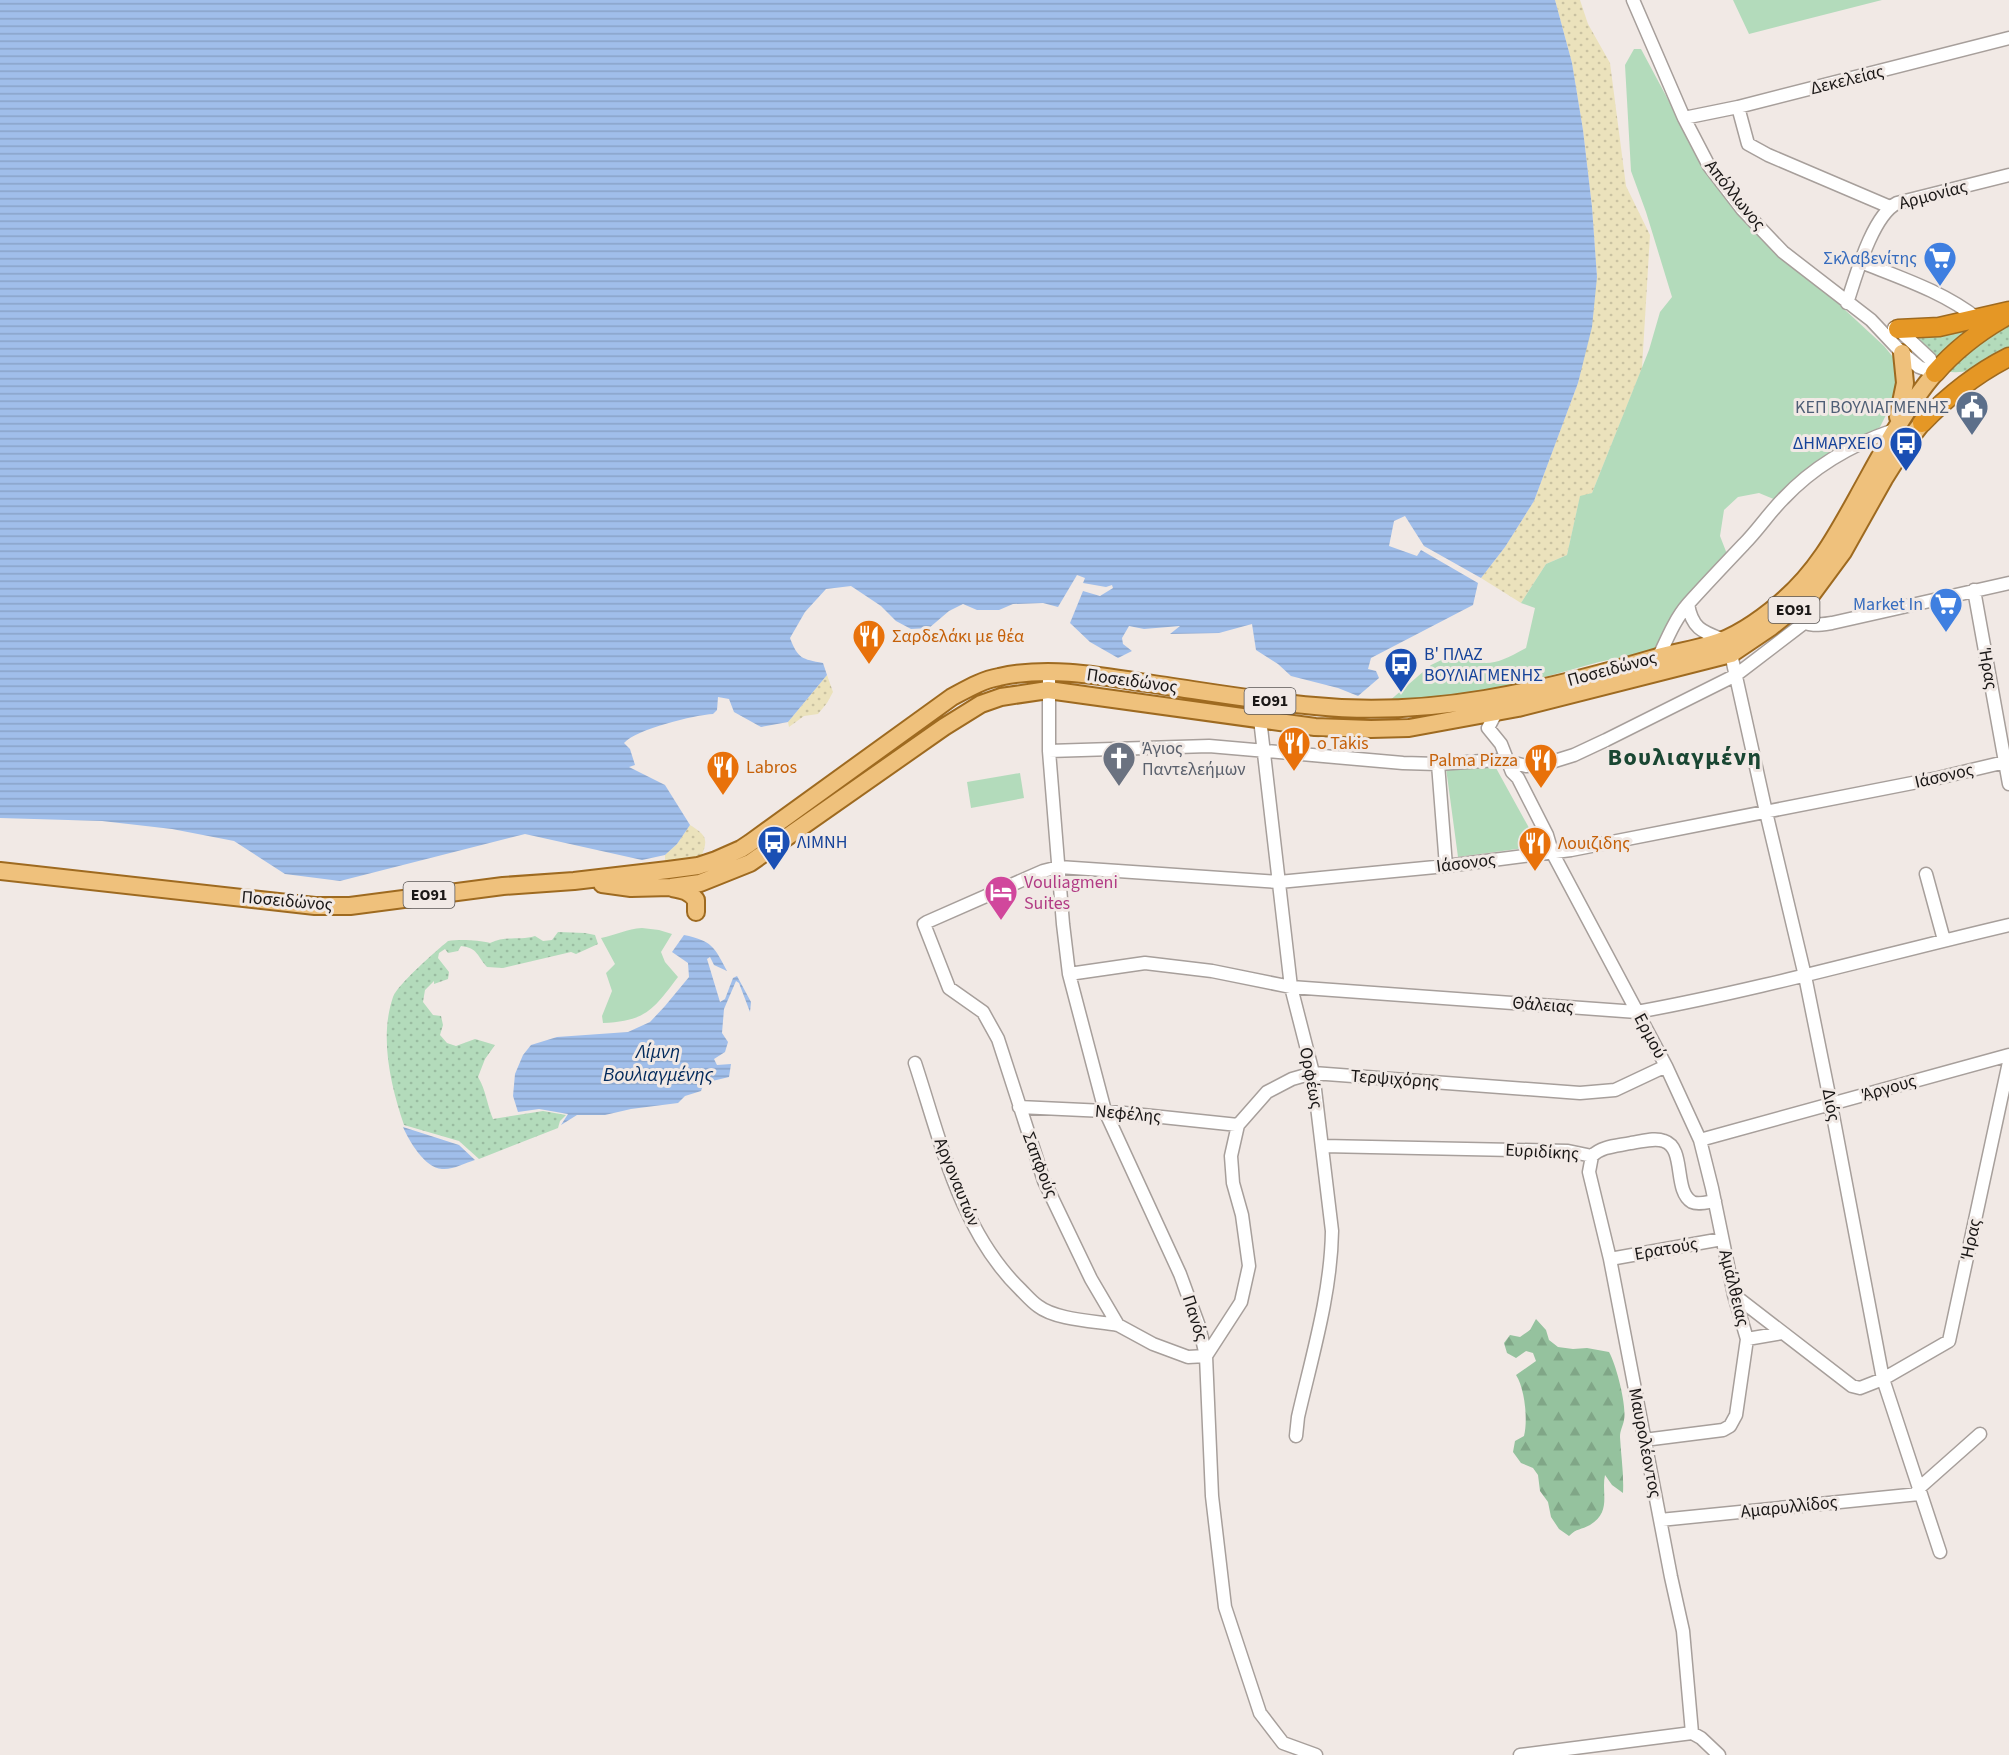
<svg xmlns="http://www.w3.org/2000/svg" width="2009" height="1755" viewBox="0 0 2009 1755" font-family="'Source Sans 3',sans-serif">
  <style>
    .grass { fill: url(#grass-dots) }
    .forest { fill: url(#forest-firs) }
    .sand { fill: url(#sand-dots) }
    .park { fill: #b3dbbb }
    .water { fill: url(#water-rules) }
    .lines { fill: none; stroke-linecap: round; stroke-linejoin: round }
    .minor-casing { stroke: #a79f9b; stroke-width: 15 }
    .major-casing { stroke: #9e6a20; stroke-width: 20 }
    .highway-casing { stroke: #9e6a20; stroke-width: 21 }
    .minor { stroke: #fff; stroke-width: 12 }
    .major { stroke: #efc17c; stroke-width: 16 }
    .highway { stroke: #e59725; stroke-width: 18 }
    .labels { text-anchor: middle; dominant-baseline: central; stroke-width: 6; stroke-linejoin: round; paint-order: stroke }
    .shield { fill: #f1e9e5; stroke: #5a5654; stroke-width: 1.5 }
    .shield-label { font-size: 16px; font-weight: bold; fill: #1a1716 }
    .street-label { font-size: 18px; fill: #1a1716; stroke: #f1e9e5 }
    .shop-label { font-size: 18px; fill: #366cbe; stroke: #f1e9e5; text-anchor: end }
    .service-label { font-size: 18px; fill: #4e5e75; stroke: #f1e9e5; text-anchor: end }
    .transit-label { font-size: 18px; fill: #164399; stroke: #f1e9e5; text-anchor: start }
    .food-label { font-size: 18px; fill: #c56008; stroke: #f1e9e5; text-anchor: start }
    .worship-label { font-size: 18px; fill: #5b616d; stroke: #f1e9e5; text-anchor: start }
    .hotel-label { font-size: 18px; fill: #b23c85; stroke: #f1e9e5; text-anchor: start }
    .water-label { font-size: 20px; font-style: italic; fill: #01295b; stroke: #f1e9e5 }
    .district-label { font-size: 24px; font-weight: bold; letter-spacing: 1.5px; fill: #194632; stroke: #f1e9e5 }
  </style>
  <defs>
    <pattern id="grass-dots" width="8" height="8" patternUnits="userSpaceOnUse" patternTransform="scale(1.5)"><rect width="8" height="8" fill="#b3dbbb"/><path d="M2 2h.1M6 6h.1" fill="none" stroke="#99bba0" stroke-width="1.8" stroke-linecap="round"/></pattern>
    <pattern id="forest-firs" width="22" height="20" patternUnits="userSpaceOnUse" patternTransform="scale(1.5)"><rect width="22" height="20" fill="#95c29e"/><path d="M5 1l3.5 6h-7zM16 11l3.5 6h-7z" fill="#80a687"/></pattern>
    <pattern id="sand-dots" width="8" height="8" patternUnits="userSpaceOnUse" patternTransform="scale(1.5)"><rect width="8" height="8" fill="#ebe2bc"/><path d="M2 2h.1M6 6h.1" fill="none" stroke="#c9c1a1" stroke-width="1.8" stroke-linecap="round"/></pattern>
    <pattern id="water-rules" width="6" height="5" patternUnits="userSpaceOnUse" patternTransform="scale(1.5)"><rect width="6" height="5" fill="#a0beea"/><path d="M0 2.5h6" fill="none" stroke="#89a3c8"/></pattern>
  </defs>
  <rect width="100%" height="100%" fill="#f1e9e5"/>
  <!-- grass -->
  <path class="grass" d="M2009 324V350C1990 360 1969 377 1946 371L1956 358Z
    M1969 326 1971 332 1940 359 1907 333Z
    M558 932 585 933 595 935 598 944 576 954 571 952 503 968 487 967C477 956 478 948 461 946L458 951 448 953 445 949 439 953 438 958 449 972 448 979 434 984V981L425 990 423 1002 433 1015 441 1016 443 1025 440 1035 447 1043 456 1046 475 1039 495 1045 485 1059 478 1077C486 1090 487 1105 493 1119L543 1111 566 1115 560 1121 558 1128 479 1159 459 1141 404 1125C391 1086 379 1038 393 997 398 984 436 951 448 941 459 939 479 940 490 943 505 935 520 941 535 936L543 941 552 940Z"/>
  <!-- forest -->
  <path class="forest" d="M1536 1319 1546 1330 1549 1340 1558 1347 1573 1349 1587 1348 1609 1352C1616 1364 1627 1406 1624 1420 1623 1426 1620 1430 1620 1437 1621 1456 1624 1474 1623 1493L1612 1485 1605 1475C1601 1493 1612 1512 1590 1525 1581 1530 1577 1528 1569 1536L1559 1529 1551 1517 1548 1502 1540 1491 1538 1475 1533 1468 1521 1463 1513 1452 1515 1441 1524 1436C1528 1420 1525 1389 1516 1375L1536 1361 1533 1353 1526 1351 1516 1358 1507 1353 1504 1343 1510 1335 1520 1337 1530 1330Z"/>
  <!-- sand -->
  <path class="sand" d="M1555 0H1580L1588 24 1610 63 1626 186 1650 235 1642 368 1592 493 1580 497 1567 555 1546 564 1521 603 1481 578 1505 547 1534 501 1578 383 1597 277 1592 207 1583 130 1572 63Z
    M827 675 833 692 827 703 818 714 804 716 789 727 788 722Z
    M690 825C706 835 709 839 701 857L690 861 665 864V855L677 844Z"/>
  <!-- park -->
  <path class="park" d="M1733 0H1882L1749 34Z
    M1634 49H1641L1703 165 1748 220 1884 346 1893 357 1896 385 1893 401 1880 427 1804 473 1776 500 1759 493 1738 497 1724 510 1720 536 1727 554 1696 595 1677 609 1656 650 1599 662 1501 689 1388 702 1431 665 1452 655C1488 667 1493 666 1526 648L1535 608 1521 603 1546 564 1567 555 1580 496 1592 493 1649 350 1660 312 1672 297 1646 212 1631 171 1625 65Z
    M1446 768H1496L1539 846 1458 857Z
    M1020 773 1024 798 971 808 967 782Z
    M642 928 659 930 672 934 661 952 665 962 678 977C653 1010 646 1021 603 1023L602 1016 612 991 606 973 615 964 601 938C616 935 627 929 642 928Z"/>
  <!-- water -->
  <path class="water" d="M0 0H1555L1572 63 1583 130 1592 207 1597 277 1592 327 1578 383 1534 501 1505 547 1481 578 1424 546 1405 516 1394 521 1389 546 1417 556 1421 550 1478 583 1473 605 1371 658 1368 669 1376 671 1379 678 1358 696 1338 688 1291 676 1278 664 1256 650 1252 624 1219 633 1170 634 1180 626 1144 629 1129 626 1122 638 1123 644 1132 651 1118 658 1090 642 1070 623 1083 591 1100 596 1113 588 1112 585 1106 587 1083 583 1085 578 1077 575 1058 607 1043 603 1013 604 999 610H977L963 604 949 611 929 628 911 629 896 621 881 606 851 586 826 589 805 612 790 638C798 659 802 659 823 663L827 675 788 722 761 727 734 712 729 699 718 697 717 710 713 714C695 715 636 729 624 743L630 749 635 765 629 767 665 785 690 825 677 844 665 855 642 860 525 834 340 881 285 874 234 841 172 829 102 821 0 818Z
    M684 935C712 941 714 946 727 971L714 965 710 957 707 959 720 1002 725 999 733 978 737 976 751 1002 750 1012 739 983 736 981 724 1009 722 1033 728 1042 725 1052 714 1059 717 1065 731 1064 729 1077 704 1083 701 1091 685 1096 678 1103 631 1109 605 1115H577L561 1125 568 1114 539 1109 518 1112 513 1096 515 1074 523 1055 531 1045 557 1037 628 1032 650 1022 665 1006 689 977 688 963 672 952Z
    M403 1127 459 1145 475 1160C465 1163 453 1170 442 1169 425 1168 409 1141 403 1127Z"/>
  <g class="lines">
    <defs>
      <path id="minor" d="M1633 0 1684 118 1709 166 1742 209 1783 252 1871 320 1902 353 1919 367 1935 373
        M1738 107 1748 144 1768 155 1890 207
        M1684 118 1738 107 2009 38
        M1861 262C1901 278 1944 292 1978 319
        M1847 303C1856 276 1872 216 1897 203L2009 175
        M1894 328 1898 329 1930 359 1935 373
        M1974 590 2009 784
        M1688 604C1692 629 1703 632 1724 640
        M1798 619C1809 627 1819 625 1832 623L2009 583
        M1731 654 1766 812 1805 976 1831 1105 1883 1379 1940 1552
        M1659 656C1667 639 1675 619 1688 604 1706 584 1725 564 1744 544 1758 530 1769 513 1783 499 1813 467 1853 444 1894 430
        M1049 672V751L1063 924 1069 974 1105 1111 1180 1274 1199 1326 1206 1356 1212 1496 1225 1607 1260 1713 1283 1743 1316 1755
        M1496 713 1488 728 1501 744 1512 772 1518 778 1547 835 1552 852 1666 1066 1700 1140 1712 1188 1734 1295 1747 1339 1736 1415 1730 1426 1723 1430 1644 1440
        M1260 719 1291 987 1313 1073 1332 1231C1331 1294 1312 1356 1298 1417L1296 1436
        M1049 751 1209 746 1403 763 1438 764 1497 760 1507 761 1526 766 1545 764 1574 755 1606 740 1736 675 1804 623
        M1438 764 1446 866
        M1926 874 1944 940
        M1069 974 1145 963 1212 971 1291 987 1637 1012C1763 989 1885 954 2009 925
        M915 1063C941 1142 960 1231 1021 1290 1026 1295 1032 1302 1038 1306 1056 1320 1095 1321 1118 1325
        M1666 1066 1615 1090 1580 1093 1313 1073 1292 1079 1267 1092 1238 1125 1231 1156 1233 1183 1242 1215 1249 1266 1241 1302 1206 1356 1188 1357 1153 1344 1118 1325 1091 1279 1044 1181 998 1039 983 1012 949 988 924 924 927 922 1043 871 1059 867 1279 882 1446 866 1571 850 1938 778 2009 761
        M1019 1107 1105 1111 1238 1125
        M1700 1140 2009 1055
        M1323 1146 1568 1151 1592 1156
        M1592 1156 1589 1172 1610 1259 1671 1577 1683 1631 1692 1733
        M1592 1156C1602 1146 1617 1146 1631 1143 1641 1142 1654 1137 1664 1141 1686 1148 1673 1191 1692 1202 1698 1205 1708 1202 1715 1201
        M1610 1259 1722 1239
        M1734 1295 1852 1386 1860 1388 1883 1379 1949 1341 2009 1062
        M1747 1339 1782 1333
        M1918 1489 1980 1434
        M1660 1520 1919 1494
        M1692 1733 1701 1738 1719 1755
        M1520 1755 1692 1733"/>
      <path id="major" d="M1898 417 1905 383 1902 353
        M0 871 315 906H350L503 886 574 881 668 870 698 866 716 860 741 849 750 843 952 697C967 689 982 680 999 677 1047 666 1097 675 1146 683 1202 691 1258 701 1315 706 1429 718 1542 691 1651 659 1671 653 1692 650 1712 644 1738 636 1760 620 1780 603 1815 574 1835 538 1857 498 1881 455 1903 411 1935 373
        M602 884 631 888 671 887 700 883 750 863 944 727 981 704 1001 697 1048 690 1315 727 1371 729 1409 728 1518 708 1731 654 1771 627 1812 594 1843 552 1884 479 1908 441 1922 423
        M672 888C683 890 689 891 696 900V912"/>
      <path id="highway" d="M1898 329 1939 327 2009 311
        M1935 373C1955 350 1977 333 2003 318
        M1922 423C1948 396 1975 374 2009 357"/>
    </defs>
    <!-- minor casing -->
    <use href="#minor" class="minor-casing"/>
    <!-- major casing -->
    <use href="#major" class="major-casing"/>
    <!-- highway casing -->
    <use href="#highway" class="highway-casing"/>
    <!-- minor -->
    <use href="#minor" class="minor"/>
    <!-- major -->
    <use href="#major" class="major"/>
    <!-- highway -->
    <use href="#highway" class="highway"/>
  </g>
  <!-- icons -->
  <defs>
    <symbol id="supermarket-pin" viewBox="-11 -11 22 30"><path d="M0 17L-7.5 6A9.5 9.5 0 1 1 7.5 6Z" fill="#3f7fe0" stroke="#f1e9e5"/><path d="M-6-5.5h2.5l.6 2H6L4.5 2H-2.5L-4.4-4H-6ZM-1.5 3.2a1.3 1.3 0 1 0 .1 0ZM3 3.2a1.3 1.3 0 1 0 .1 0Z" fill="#fff"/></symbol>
    <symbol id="civic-pin" viewBox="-11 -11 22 30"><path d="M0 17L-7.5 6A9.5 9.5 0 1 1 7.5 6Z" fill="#5c6f8a" stroke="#f1e9e5"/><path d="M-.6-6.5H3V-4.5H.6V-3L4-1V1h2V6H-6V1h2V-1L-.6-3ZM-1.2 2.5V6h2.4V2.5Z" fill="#fff"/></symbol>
    <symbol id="bus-pin" viewBox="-11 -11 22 30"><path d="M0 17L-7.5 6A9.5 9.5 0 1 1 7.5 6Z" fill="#1a4fb4" stroke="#f1e9e5"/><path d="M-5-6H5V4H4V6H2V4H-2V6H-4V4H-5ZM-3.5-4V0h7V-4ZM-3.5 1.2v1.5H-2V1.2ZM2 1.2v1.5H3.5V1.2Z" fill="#fff"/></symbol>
    <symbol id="restaurant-pin" viewBox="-11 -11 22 30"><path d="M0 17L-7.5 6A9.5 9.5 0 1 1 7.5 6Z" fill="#e8710a" stroke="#f1e9e5"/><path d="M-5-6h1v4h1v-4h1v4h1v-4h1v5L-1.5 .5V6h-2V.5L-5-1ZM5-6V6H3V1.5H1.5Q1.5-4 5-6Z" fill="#fff"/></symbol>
    <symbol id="church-pin" viewBox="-11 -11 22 30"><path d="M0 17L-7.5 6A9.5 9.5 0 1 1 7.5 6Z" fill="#6b7280" stroke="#f1e9e5"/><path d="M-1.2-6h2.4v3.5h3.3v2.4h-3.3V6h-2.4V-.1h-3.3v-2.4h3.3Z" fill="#fff"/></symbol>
    <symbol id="hotel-pin" viewBox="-11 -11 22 30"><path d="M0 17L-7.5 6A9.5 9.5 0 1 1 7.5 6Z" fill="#d1479c" stroke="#f1e9e5"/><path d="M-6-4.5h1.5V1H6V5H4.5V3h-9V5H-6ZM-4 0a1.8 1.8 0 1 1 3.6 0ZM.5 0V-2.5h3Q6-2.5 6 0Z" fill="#fff"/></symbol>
  </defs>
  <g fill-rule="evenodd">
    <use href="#supermarket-pin" x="1921" y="239" width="38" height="52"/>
    <use href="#civic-pin" x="1953" y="388" width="38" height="52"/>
    <use href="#bus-pin" x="1887" y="424" width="38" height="52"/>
    <use href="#supermarket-pin" x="1927" y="585" width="38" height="52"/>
    <use href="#restaurant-pin" x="850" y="617" width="38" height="52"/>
    <use href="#bus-pin" x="1382" y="645" width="38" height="52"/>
    <use href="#restaurant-pin" x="1275" y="724" width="38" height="52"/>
    <use href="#church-pin" x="1100" y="739" width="38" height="52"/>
    <use href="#restaurant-pin" x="1522" y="741" width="38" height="52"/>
    <use href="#restaurant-pin" x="704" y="748" width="38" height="52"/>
    <use href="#bus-pin" x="755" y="823" width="38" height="52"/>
    <use href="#restaurant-pin" x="1516" y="824" width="38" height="52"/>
    <use href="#hotel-pin" x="982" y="873" width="38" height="52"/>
  </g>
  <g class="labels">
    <!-- shield labels -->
    <g class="shield">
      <rect x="1768.5" y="597" width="51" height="26" rx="4.5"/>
      <rect x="1244.5" y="688" width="51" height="26" rx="4.5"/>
      <rect x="403.5" y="882" width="51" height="26" rx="4.5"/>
    </g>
    <g class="shield-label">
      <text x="1794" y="610">ΕΟ91</text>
      <text x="1270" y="701">ΕΟ91</text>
      <text x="429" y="895">ΕΟ91</text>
    </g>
    <!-- street labels -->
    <g class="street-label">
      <text transform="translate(1847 80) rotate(-14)">Δεκελείας</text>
      <text transform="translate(1735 195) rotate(51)">Απόλλωνος</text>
      <text transform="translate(1933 195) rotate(-15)">Αρμονίας</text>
      <text transform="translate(1612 669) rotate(-15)">Ποσειδώνος</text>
      <text transform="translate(1988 669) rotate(80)">Ήρας</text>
      <text transform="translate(1132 681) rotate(8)">Ποσειδώνος</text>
      <text transform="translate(1944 776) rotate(-13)">Ιάσονος</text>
      <text transform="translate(1466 863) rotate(-7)">Ιάσονος</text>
      <text transform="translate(287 901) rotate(5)">Ποσειδώνος</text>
      <text transform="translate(1543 1005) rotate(4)">Θάλειας</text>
      <text transform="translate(1650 1036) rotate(62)">Ερμού</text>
      <text transform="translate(1311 1078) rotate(79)">Ορφέως</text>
      <text transform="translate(1395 1079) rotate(4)">Τερψιχόρης</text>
      <text transform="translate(1889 1088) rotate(-16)">Άργους</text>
      <text transform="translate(1831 1105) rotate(79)">Διός</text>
      <text transform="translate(1128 1114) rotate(5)">Νεφέλης</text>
      <text transform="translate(1542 1152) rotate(3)">Ευριδίκης</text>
      <text transform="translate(1040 1165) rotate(69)">Σαπφούς</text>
      <text transform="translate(957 1182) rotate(68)">Αργοναυτών</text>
      <text transform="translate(1971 1239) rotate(-78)">Ήρας</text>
      <text transform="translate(1666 1249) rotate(-10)">Ερατούς</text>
      <text transform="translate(1734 1288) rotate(76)">Αμάλθειας</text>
      <text transform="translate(1195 1318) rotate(72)">Πανός</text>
      <text transform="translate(1645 1443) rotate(79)">Μαυρολέοντος</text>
      <text transform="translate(1789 1507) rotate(-6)">Αμαρυλλίδος</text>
    </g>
    <!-- shop labels -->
    <g class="shop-label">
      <text x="1917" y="258">Σκλαβενίτης</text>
      <text x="1923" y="604">Market In</text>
    </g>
    <!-- service labels -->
    <g class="service-label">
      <text x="1949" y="407">ΚΕΠ ΒΟΥΛΙΑΓΜΕΝΗΣ</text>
    </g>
    <!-- transit labels -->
    <g class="transit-label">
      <text x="1883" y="443" text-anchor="end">ΔΗΜΑΡΧΕΙΟ</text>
      <text x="1424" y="654">Β' ΠΛΑΖ<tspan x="1424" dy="21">ΒΟΥΛΙΑΓΜΕΝΗΣ</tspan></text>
      <text x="797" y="842">ΛΙΜΝΗ</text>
    </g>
    <!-- food labels -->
    <g class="food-label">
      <text x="892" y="636">Σαρδελάκι με θέα</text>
      <text x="1317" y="743">o Takis</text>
      <text x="1518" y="760" text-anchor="end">Palma Pizza</text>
      <text x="746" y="767">Labros</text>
      <text x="1558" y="843">Λουιζιδης</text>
    </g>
    <!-- worship labels -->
    <g class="worship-label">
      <text x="1142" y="748">Άγιος<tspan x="1142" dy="21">Παντελεήμων</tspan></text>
    </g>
    <!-- hotel labels -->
    <g class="hotel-label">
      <text x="1024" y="882">Vouliagmeni<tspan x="1024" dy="21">Suites</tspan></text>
    </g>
    <!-- water labels -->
    <g class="water-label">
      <text x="658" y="1052">Λίμνη<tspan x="658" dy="23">Βουλιαγμένης</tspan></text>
    </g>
    <!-- district labels -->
    <g class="district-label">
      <text x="1685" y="757">Βουλιαγμένη</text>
    </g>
  </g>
</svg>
